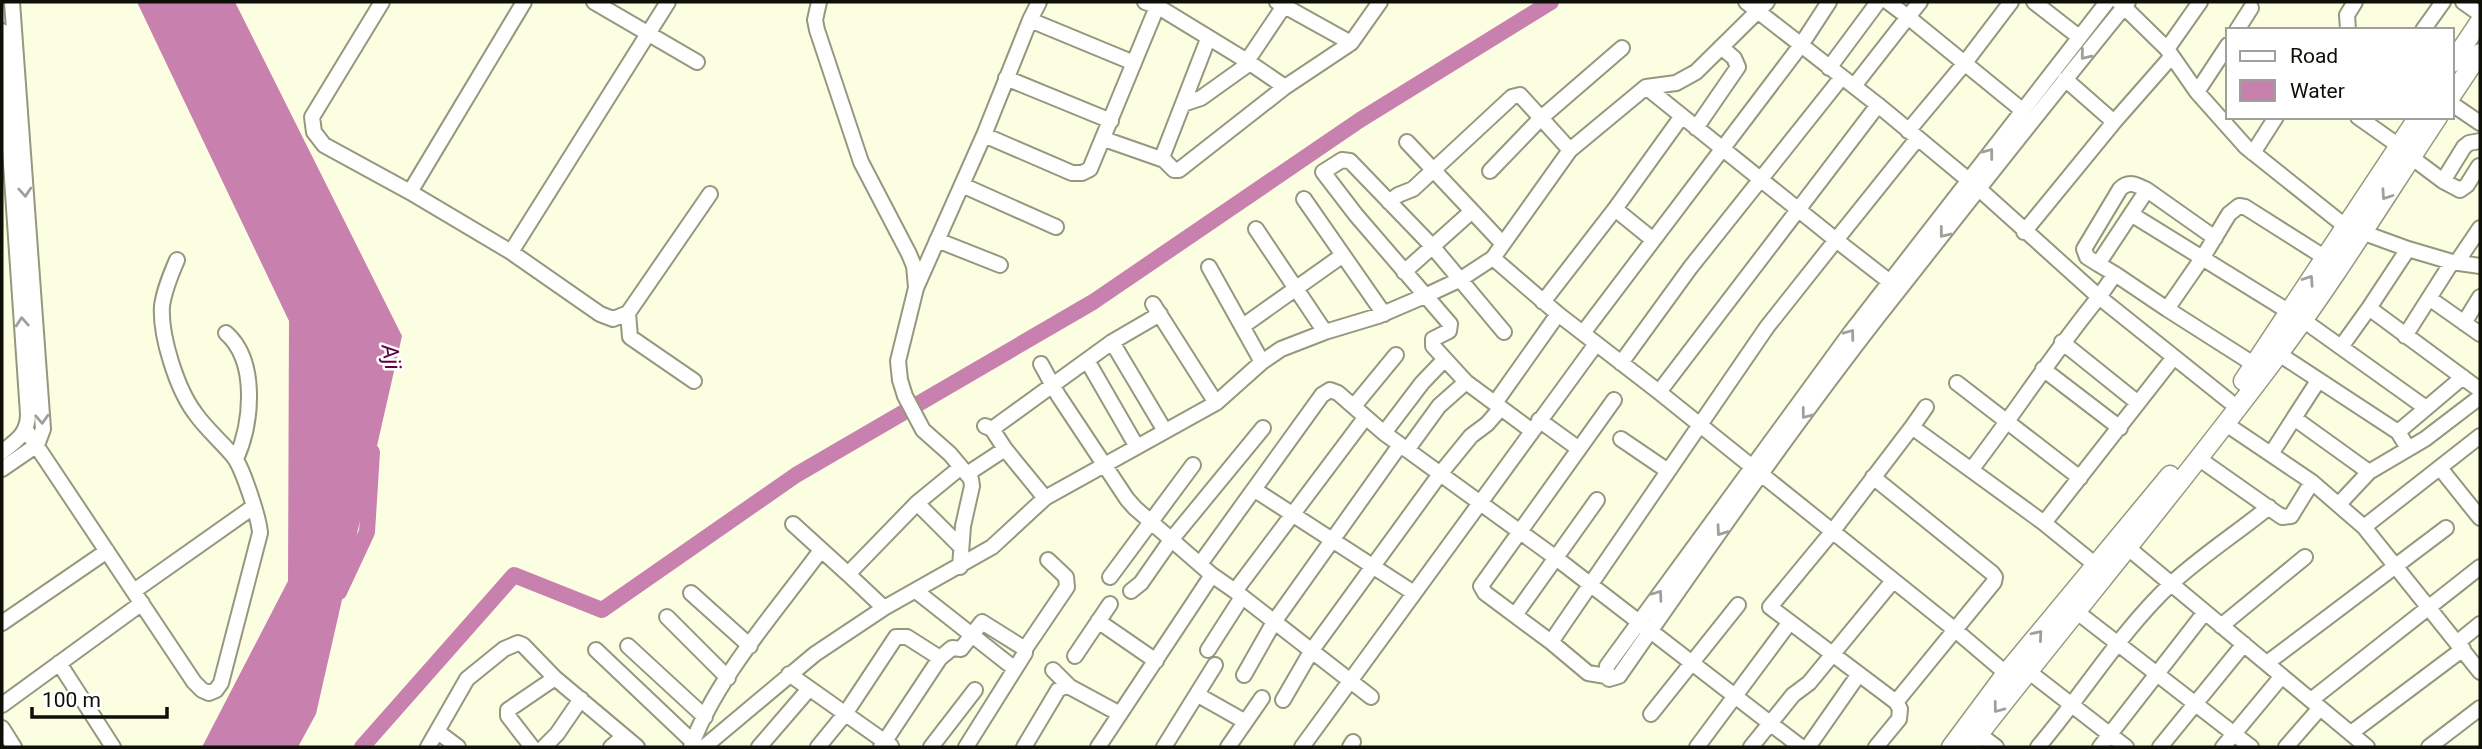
<svg xmlns="http://www.w3.org/2000/svg" width="2482" height="749" viewBox="0 0 2482 749" font-family="Roboto,sans-serif">
  <style>
    .water { fill: #c881ae }
    .lines { fill: none; stroke-linecap: round; stroke-linejoin: round }
    .river { stroke: #c881ae; stroke-width: 16 }
    .minor-casing { stroke: #95987e; stroke-width: 18 }
    .major-casing { stroke: #95987e; stroke-width: 21 }
    .minor { stroke: #fff; stroke-width: 14 }
    .major { stroke: #fff; stroke-width: 18 }
    .oneway { stroke: #9f9f9b }
    .labels { text-anchor: middle; dominant-baseline: central; stroke-width: 5; stroke-linejoin: round; paint-order: stroke }
    .water-label { font-size: 23px; font-style: italic; fill: #5a0145; stroke: #fff }
  </style>
  <rect width="100%" height="100%" fill="#fcfee2"/>
  <!-- water -->
  <path class="water" d="M137 2H235L402 336 316 714 298 747H202L288 581 289 321Z"/>
  <g class="lines">
    <!-- river -->
    <path class="river" d="M339 592 367 532 372 452
      M362 747 514 575 602 610 796 475 1093 302 1360 120 1551 2"/>
    <defs>
      <path id="minor" d="M382 2 312 117 314 132 324 145 410 192
        M524 2 410 192 511 252 600 314 613 319 628 313 710 194
        M594 2 697 62
        M819 2 815 20 817 30 861 162 909 254 914 266 916 287
        M1145 2 1157 6 1247 61 1284 6
        M1277 2 1351 43 1380 2
        M1746 2 1878 105 1978 188 2099 297 2115 274 2167 309 2203 257 2229 214 2239 206 2245 207 2324 257
        M1920 2 1908 17 2022 110
        M2034 2 2079 37
        M2107 2 1851 332 1607 666 1606 676 1609 679 1619 676C1704 554 1789 431 1880 314 1962 210 2044 105 2128 2
        M2119 2 2167 49 2197 92 2246 147 2345 226 2408 249 2452 262 2480 266
        M2463 2 2480 14
        M1030 20 1134 63
        M2237 30 2251 8
        M2348 30 2347 15 2355 2
        M2423 30 2443 2
        M2 31 28 414C28 434 16 441 2 452
        M1208 39 1163 155 1164 160 1174 170H1179L1285 87 1351 43
        M2167 49 2200 2
        M1247 61 1285 87
        M1829 68 1878 2
        M1006 78 1111 121
        M2065 79 2114 122
        M1854 86 1908 17 1888 2
        M2197 92 2228 45
        M1183 104 1201 98 1250 63
        M2452 104 2480 123
        M2358 117 2399 146
        M1696 128 1738 67 1734 58 1721 47
        M1908 131 1964 64 2011 2
        M984 135 1072 173H1082L1090 169 1159 2
        M1104 139 1164 160
        M1407 142 1472 211
        M1570 150 1541 118 1622 48
        M2253 153 2276 117
        M2411 157 2443 181 2460 190 2467 185 2479 166
        M2443 181 2464 147 2469 143 2480 141
        M962 185 1056 227
        M1304 199 1384 314
        M1389 202 1398 195 1413 189 1512 97 1520 95 1541 118 1490 171
        M1615 209 1652 239
        M2131 214 2288 311
        M1256 229 1325 332
        M2024 232 2114 122 2172 56
        M937 240 1000 265
        M2408 249 2369 308 2480 390
        M511 252 668 2
        M1493 258 1558 314 1659 392 1954 629 2014 680
        M2457 262 2480 228
        M2098 264 2087 257 2084 249 2120 189C2129 180 2137 185 2147 190
        M1209 267 1262 362
        M1404 272 1472 211 1502 243
        M2115 274 2098 264 2147 190 2215 238
        M1890 282 1836 240 1917 139
        M2429 298 2480 334
        M1543 302 1615 209 1682 116
        M1153 304 1216 403
        M2167 309 2255 365
        M628 313 630 337 694 381
        M2303 320 2426 408
        M2464 323 2480 297
        M1243 326 1343 255
        M1504 332 1432 246 1350 161 1342 160 1323 172 1356 215 1450 324 1449 331 1433 339V346L1466 382 1532 431
        M226 333C258 361 252 423 236 459
        M1583 333 1801 45 1829 2
        M2405 336 2452 262
        M1112 342 1165 431
        M2062 342 2138 403
        M2341 347 2369 308
        M2279 354 2398 432 2408 448
        M1088 362 1137 447
        M1621 363 1690 268 1842 77
        M1041 364 1058 395 1127 499 1135 508 1212 575 1235 591 1371 697
        M2043 369 2120 428
        M1957 383 2080 478
        M1659 392 1878 105
        M1495 403 1558 314
        M1354 406 1396 355
        M2294 418 2318 381
        M1539 420 1579 449
        M2226 424 2312 482 2364 527
        M985 426 992 429 1005 449 1045 498
        M1912 427 1926 407
        M992 429 1112 342 1160 314
        M26 430 194 682 202 690 209 693 216 690 221 683 260 533C259 518 243 469 234 457 222 442 206 429 195 413 177 389 160 336 162 306 164 290 171 274 177 260
        M2398 432 2463 377
        M1384 433 1422 383 1444 360
        M2480 436 2364 527 2480 672
        M1621 439 1668 471
        M1407 450 1439 406 1466 382
        M2271 454 2294 418 2369 472 2339 504
        M2198 458 2282 517 2291 516 2312 482
        M2440 468 2480 518
        M2 469 37 445 43 429 12 2
        M1971 470C2015 413 2053 353 2099 297L2229 401
        M2369 472 2425 439 2480 397
        M967 474 1005 449
        M1873 477 1992 573 1995 577 1994 582 1896 702
        M1255 490 1414 593
        M917 503 960 546
        M2044 523 2174 357
        M793 524 848 574
        M2121 542 2367 747
        M1200 564 1322 395 1330 390 1338 393 1384 433 1556 558 1801 747
        M960 567 963 526 972 486 971 479 950 454 923 430 905 396 900 380 898 361 916 288 984 135 1030 20 1039 2
        M1110 577 1193 465
        M134 591 253 507
        M916 591 1015 669
        M1131 591 1141 583 1171 540 1263 428
        M1235 591 1365 418
        M691 593 750 646
        M884 608 848 574 917 503 961 467
        M2077 612 2251 747
        M1515 615 1597 500
        M667 617 728 678
        M1098 621 1156 661
        M2 623 107 551
        M2221 626 2305 557
        M1551 642 1767 327 1836 240 1646 87
        M2458 642 2480 624
        M628 646 705 717
        M596 650 693 742
        M1208 650 1242 597
        M1075 656 1110 604
        M59 663 113 747
        M2267 663 2446 528
        M1053 670 1070 687
        M2028 671 2126 747
        M789 674 891 746
        M1244 675 1274 622 1400 445
        M1606 676 1588 673 1551 642 1485 593 1481 586 1614 400
        M1198 695 1244 721
        M1283 700 1312 650 1440 474 1471 436 1487 424 1501 408
        M2311 700 2480 567
        M2 705 142 603
        M1651 714 1738 605
        M2 728 14 747
        M438 732 458 747
        M2351 733 2463 649
        M1979 734 1996 747
        M428 747 467 679 504 649 518 643 523 645 555 678 637 747
        M532 747 508 716V710L555 678
        M544 747 557 734 581 699
        M611 747 624 736
        M691 747C715 679 778 609 821 550
        M704 747 815 654 884 608 992 547 1045 498 1216 403 1262 362 1281 349 1325 332 1378 316 1427 295 1461 279 1493 258 1570 150 1646 87 1676 83 1696 72 1767 2
        M759 747 809 689
        M818 747 845 714 896 637H907L940 658
        M881 747 940 658 952 648 961 649 982 622 1025 649
        M931 747 975 690
        M966 747 1025 653V649L1067 587 1066 577 1048 560
        M1024 747 1058 690 1063 687H1070L1120 714
        M1098 747 1212 575
        M1164 747 1215 665
        M1228 747 1262 698
        M1302 747 1596 344
        M1350 747 1353 742
        M1697 747 1790 622
        M1751 747 1793 695 1809 683 1892 582
        M1808 747 1859 674
        M1876 747 1899 719 1900 709 1896 702 1770 607 1832 532 1912 427 2044 523 2103 571
        M2038 747C2083 694 2120 632 2171 584 2201 556 2237 533 2269 507
        M2100 747 2205 612
        M2160 747 2244 644
        M2223 747 2282 676
        M2286 747 2320 708
        M2429 747 2480 708"/>
      <path id="major" d="M2452 63 2480 21
        M2452 95 2480 53
        M2243 381 2418 117
        M1951 747 2006 673 2170 475
        M1969 747C2071 616 2178 489 2278 355 2335 279 2385 197 2438 117"/>
    </defs>
    <!-- minor casing -->
    <use href="#minor" class="minor-casing"/>
    <!-- major casing -->
    <use href="#major" class="major-casing"/>
    <!-- minor -->
    <use href="#minor" class="minor"/>
    <!-- major -->
    <use href="#major" class="major"/>
  </g>
  <!-- one-way arrows -->
  <defs><path id="oneway-chevron" d="M-2-3.5L2.5 0L-2 3.5" fill="none" stroke-width="1.6" stroke-linecap="round" stroke-linejoin="round" transform="scale(1.75)"/></defs>
  <g class="oneway">
    <use href="#oneway-chevron" transform="translate(2085 55) rotate(129)"/>
    <use href="#oneway-chevron" transform="translate(1989 153) rotate(-53)"/>
    <use href="#oneway-chevron" transform="translate(25 192) rotate(86)"/>
    <use href="#oneway-chevron" transform="translate(2386 195) rotate(124)"/>
    <use href="#oneway-chevron" transform="translate(1944 233) rotate(128)"/>
    <use href="#oneway-chevron" transform="translate(2309 280) rotate(-56)"/>
    <use href="#oneway-chevron" transform="translate(22 322) rotate(-94)"/>
    <use href="#oneway-chevron" transform="translate(1850 334) rotate(-53)"/>
    <use href="#oneway-chevron" transform="translate(1806 414) rotate(127)"/>
    <use href="#oneway-chevron" transform="translate(42 419) rotate(87)"/>
    <use href="#oneway-chevron" transform="translate(1721 531) rotate(125)"/>
    <use href="#oneway-chevron" transform="translate(1658 595) rotate(-54)"/>
    <use href="#oneway-chevron" transform="translate(2038 635) rotate(-50)"/>
    <use href="#oneway-chevron" transform="translate(1998 708) rotate(127)"/>
  </g>
  <g class="labels">
    <!-- water labels -->
    <g class="water-label">
      <text transform="translate(391 357) rotate(80)">Aji</text>
    </g>
  </g>
  <!-- border -->
  <rect width="2482" height="749" fill="none" stroke="#0e0f06" stroke-width="7"/>
  <!-- legend -->
  <rect x="2226" y="28" width="228" height="91" fill="#ffffff" stroke="#9f9f9b" stroke-width="2"/>
  <rect x="2240" y="51" width="35" height="10" fill="#ffffff" stroke="#9f9f9b" stroke-width="2"/>
  <text x="2290" y="63" font-size="21" fill="#0e0f06">Road</text>
  <rect x="2240" y="80" width="35" height="21" fill="#c881ae" stroke="#9f9f9b" stroke-width="2"/>
  <text x="2290" y="98" font-size="21" fill="#0e0f06">Water</text>
  <!-- scale -->
  <path d="M32 707v10h135v-10" fill="none" stroke="#0e0f06" stroke-width="3.5"/>
  <text x="42" y="707" font-size="21" fill="#0e0f06" stroke="#ffffff" stroke-width="5" paint-order="stroke">100 m</text>
</svg>
